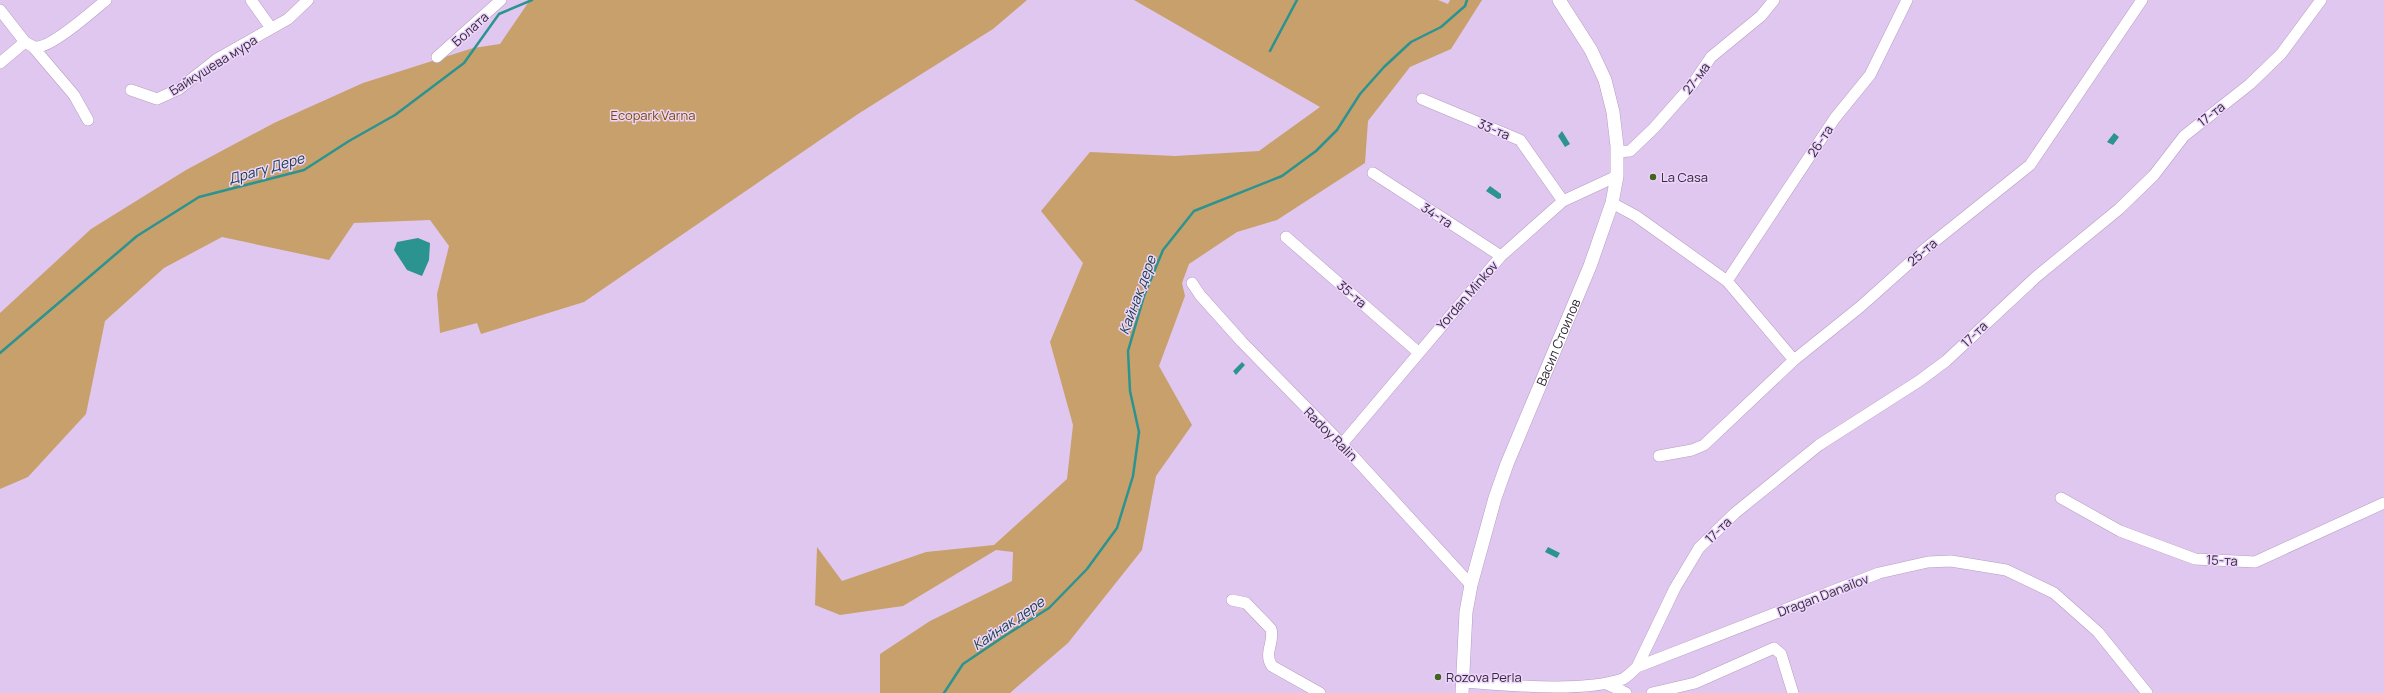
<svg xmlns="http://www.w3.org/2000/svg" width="2384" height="693" viewBox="0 0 2384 693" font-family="Manrope,sans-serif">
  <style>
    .green { fill: #c8a06c }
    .water { fill: #2b9390 }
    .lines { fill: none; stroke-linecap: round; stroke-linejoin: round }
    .stream { stroke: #2b9390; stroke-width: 2.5 }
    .minor-casing { stroke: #b59dc3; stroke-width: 12 }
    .tertiary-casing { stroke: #b59dc3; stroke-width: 14 }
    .minor { stroke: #fff; stroke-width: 11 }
    .tertiary { stroke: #fff; stroke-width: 13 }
    .poi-dot { fill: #3f651e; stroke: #edd4fc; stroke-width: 1.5 }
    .labels { text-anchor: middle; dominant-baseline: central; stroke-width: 3; stroke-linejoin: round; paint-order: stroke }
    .street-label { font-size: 13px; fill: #332a39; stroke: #edd4fc }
    .park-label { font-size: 13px; fill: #784e02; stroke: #edd4fc }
    .poi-label { font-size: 13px; fill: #332a39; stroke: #edd4fc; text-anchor: start }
    .water-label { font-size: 14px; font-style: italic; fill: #154241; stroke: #edd4fc }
  </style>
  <rect width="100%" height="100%" fill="#e0c7ef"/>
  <!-- green -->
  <path class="green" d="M530 0H1027L993 29 858 114 584 302 481 334 477 323 440 333 437 294 449 246 430 220 354 223 329 260 222 237 164 268 105 321 86 414 28 477 0 489V313L91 229 186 170 274 123 363 83 473 48 500 44Z
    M1134 0H1438L1448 4 1450 0H1482L1451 49 1410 67 1368 121 1365 163 1277 220 1237 232 1189 264 1182 283 1185 296 1159 366 1192 425 1156 476 1142 550 1068 643 1010 693H880V654L930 621 1012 581 1013 552 996 550 903 606 840 615 815 605 817 547 842 581 926 552 994 545 1067 479 1073 425 1050 342 1083 263 1041 211 1090 152 1175 156 1259 151 1320 107Z"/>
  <!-- water -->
  <path class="water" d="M1562 131 1570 144 1565 147 1558 136Z
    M2114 133 2119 137 2113 145 2107 142Z
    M1490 186 1501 194V198L1498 199 1486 191Z
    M418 238 430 243 429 260 422 276 407 270 394 250 397 242Z
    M1242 362 1245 365 1236 375 1233 371Z
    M1548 547 1560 553 1557 558 1545 552Z"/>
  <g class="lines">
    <!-- stream -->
    <path class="stream" d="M1270 51 1297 0
      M0 353 137 236 199 197 304 170 349 141 395 115 464 63 499 14 532 0
      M944 693 963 664 1006 635 1049 608 1087 569 1117 528 1133 476 1139 432 1130 391 1128 351 1144 296 1163 250 1194 211 1282 176 1316 151 1337 130 1360 94 1384 67 1411 42 1441 27 1465 6 1467 0"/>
    <defs>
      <path id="minor" d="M251 0 271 28
        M0 10 25 42
        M34 48 74 95 88 120
        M437 57 501 0
        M0 63 25 42C29 44 32 47 36 47 51 48 94 10 106 0
        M131 90 157 99 179 89 217 59 288 19 308 0
        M1422 99 1520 140 1563 201
        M1617 152 1630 151 1654 128 1692 85 1711 57 1761 16 1774 0
        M1373 173 1501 256
        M1612 203 1636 216 1727 281 1794 360
        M1286 237 1418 352
        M1727 281 1835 118 1870 75 1907 0
        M1192 283 1200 295 1242 342 1342 444 1471 585
        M1342 444 1501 256 1563 201 1617 176
        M1659 456 1692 450 1704 445 1794 360 1860 307 1925 249 2030 165 2142 0
        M2061 498 2120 531 2195 559 2255 562 2384 503
        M1232 600 1246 603 1271 629C1275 642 1263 653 1272 666L1320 693
        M1637 667 1675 588 1699 548 1735 513 1819 445 1919 381 1946 361 2036 277 2119 209 2154 175 2184 136 2250 84 2281 54 2321 0
        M1463 682C1507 685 1582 693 1623 679 1628 676 1633 671 1637 667L1879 573 1928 562 1951 561 2006 570 2054 593 2098 632 2147 693
        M1607 684 1626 693
        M1652 693 1695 683 1774 648 1781 654 1793 693"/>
      <g id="tertiary">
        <path id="s1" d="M1462 693 1466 612 1471 585 1495 498 1507 464 1590 266 1612 203 1617 176V146L1613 112 1605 80 1591 50 1559 0"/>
      </g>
    </defs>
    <!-- minor casing -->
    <use href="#minor" class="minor-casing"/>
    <!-- tertiary casing -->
    <use href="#tertiary" class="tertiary-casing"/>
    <!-- minor -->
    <use href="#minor" class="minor"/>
    <!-- tertiary -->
    <use href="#tertiary" class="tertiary"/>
  </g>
  <!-- markers -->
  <g class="poi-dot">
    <circle cx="1653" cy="177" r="4"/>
    <circle cx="1438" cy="677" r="4"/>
  </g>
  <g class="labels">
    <!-- street labels -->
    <g class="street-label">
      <text transform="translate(470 29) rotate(-42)">Болата</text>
      <text transform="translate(213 65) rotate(-32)">Байкушева мура</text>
      <text transform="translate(1696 78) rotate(-53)">27-ма</text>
      <text transform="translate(2211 114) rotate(-38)">17-та</text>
      <text transform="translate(1494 129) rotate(23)">33-та</text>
      <text transform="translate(1820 141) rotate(-57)">26-та</text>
      <text transform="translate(1437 215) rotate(33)">34-та</text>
      <text transform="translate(1922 252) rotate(-41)">25-та</text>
      <text transform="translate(1352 294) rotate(41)">35-та</text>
      <text transform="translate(1467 295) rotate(-49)">Yordan Minkov</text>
      <text transform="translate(1974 334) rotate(-44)">17-та</text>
      <text stroke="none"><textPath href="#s1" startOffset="367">Васил Стоилов</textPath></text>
      <text transform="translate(1331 434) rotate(45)">Radoy Ralin</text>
      <text transform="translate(1718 530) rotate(-44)">17-та</text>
      <text transform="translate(2222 560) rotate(3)">15-та</text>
      <text transform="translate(1823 595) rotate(-21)">Dragan Danailov</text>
    </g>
    <!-- park labels -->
    <g class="park-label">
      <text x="653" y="115">Ecopark Varna</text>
    </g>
    <!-- poi labels -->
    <g class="poi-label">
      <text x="1661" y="177">La Casa</text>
      <text x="1446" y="677">Rozova Perla</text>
    </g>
    <!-- water labels -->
    <g class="water-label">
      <text transform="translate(266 168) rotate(-16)">Драгу Дере</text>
      <text transform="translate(1137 295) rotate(-70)">Кайнак дере</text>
      <text transform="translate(1008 623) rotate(-34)">Кайнак дере</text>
    </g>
  </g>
</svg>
